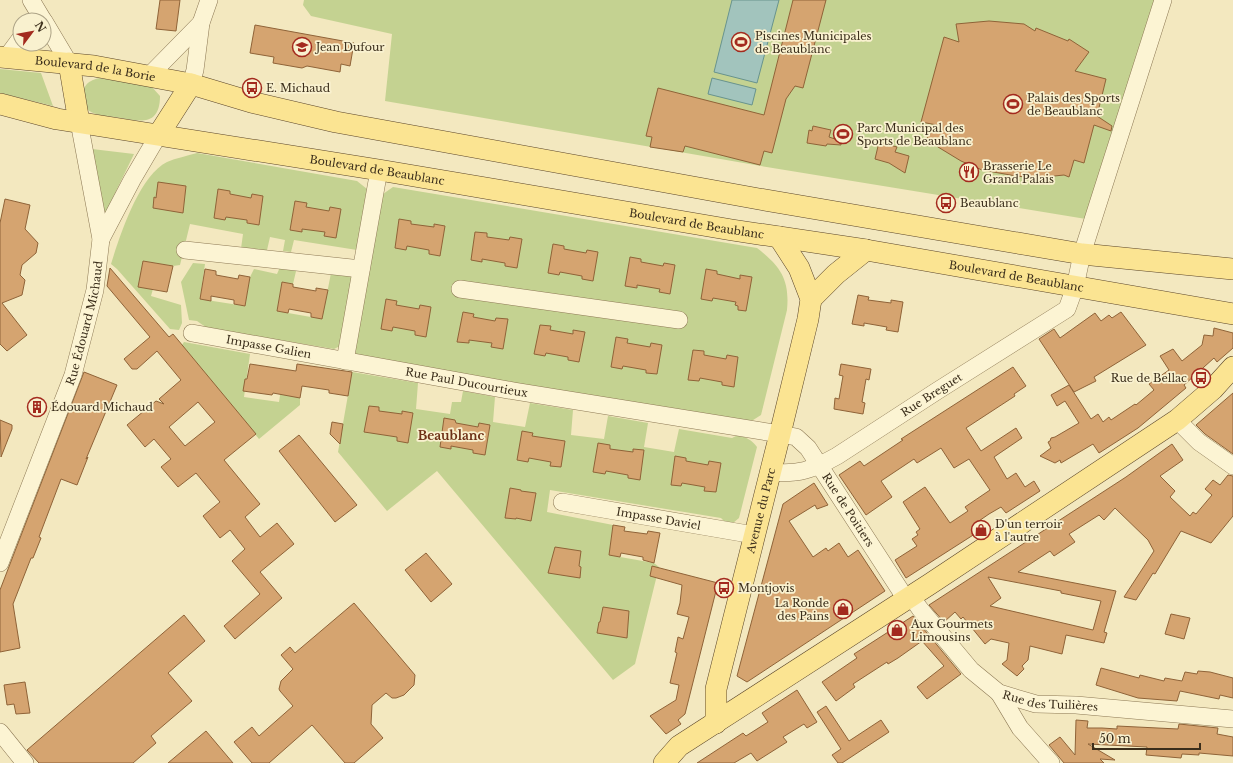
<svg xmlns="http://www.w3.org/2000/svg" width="1233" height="763" viewBox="0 0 1233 763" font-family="'Libre Baskerville',serif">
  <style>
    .green { fill: #c4d291 }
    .water { fill: #a2c4bd; stroke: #68938d }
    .building { fill: #d5a470; stroke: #8f6338; fill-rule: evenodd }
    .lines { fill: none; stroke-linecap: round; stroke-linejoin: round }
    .minor-casing { stroke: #8d7955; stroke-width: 18 }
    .major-casing { stroke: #5b452a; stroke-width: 22 }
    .minor { stroke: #fcf4d3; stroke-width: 17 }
    .major { stroke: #fbe492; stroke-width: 21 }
    .labels { text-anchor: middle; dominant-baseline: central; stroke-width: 3.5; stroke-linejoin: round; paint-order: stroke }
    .poi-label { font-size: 11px; fill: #3b2e1b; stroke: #f9f1cf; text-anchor: start }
    .street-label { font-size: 11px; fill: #3b2e1b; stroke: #f9f1cf }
    .neighbourhood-label { font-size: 12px; font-weight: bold; fill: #6d3016; stroke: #f9f1cf }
  </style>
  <rect width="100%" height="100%" fill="#f3e8bf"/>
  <!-- green -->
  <path class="green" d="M304 0H1156L1086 219 761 166 385 101 392 34 311 16 303 5Z
    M0 69 41 73 53 106 0 93Z
    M99 78 151 86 160 96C160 128 138 121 115 117 106 116 96 116 88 110 85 107 84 103 82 99 84 86 85 82 99 78Z
    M92 149 134 154 102 220Z
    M197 153 357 181 367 189 357 250 294 240 291 252 283 251 285 240 270 237 265 259 240 256 243 234 190 224 180 265 173 266 143 261 141 272 153 289 151 296 181 305 182 323 179 330 170 329 117 269 111 264C120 235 139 176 167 162 176 158 187 156 197 153Z
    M393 187 757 248C780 266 790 279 787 310L761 415 750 422 358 357 355 352 383 194Z
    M193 263 205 264 200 299 245 306 250 277 254 269 277 274 281 265 297 267 293 284 282 282 277 311 322 319 331 273 353 276 340 346 334 349 207 328 197 321 189 320 181 282Z
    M184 342 250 354 244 397 279 402 282 382 300 398V405L259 439 182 345Z
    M352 372 418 383 416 409 450 414 452 402H461L463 391 495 397 493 422 525 427 530 403 573 410 571 435 604 439 608 416 648 423 644 447 674 452 679 429 732 438 738 435C747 438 751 439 757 447L739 518 733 523 725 522 721 518 550 490 547 512 613 525 609 555 654 563 659 567 635 664 613 680 437 471 387 511 338 452Z"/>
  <!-- water -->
  <path class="water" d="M732 0H779L757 83 714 72Z
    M712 78 756 89 752 105 708 94Z"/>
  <!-- building -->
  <path class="building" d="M160 0H180L176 31 156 29Z
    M793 0H826L803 88 795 86 786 99 772 153 764 151 760 165 685 146 683 152 650 147 652 137 646 136 658 88 764 115Z
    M989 21 1024 24 1035 31 1036 28 1068 41 1069 39 1089 52 1075 71 1106 79 1097 116 1112 126 1111 131 1094 125 1084 163 1074 160 1069 177 1064 175 1035 178 1016 176 982 170 961 161 938 147 927 138 937 125 921 122 944 37 959 42 956 24Z
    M255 25 354 43 350 66 341 64 340 72 307 66 302 68 273 63 274 57 250 53Z
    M813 126 831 130 829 137 841 141V145L827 144 826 146 807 143 809 130 812 131Z
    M879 142 897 147 895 152 909 156 905 173 889 163 875 159Z
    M158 182 186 186 183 213 153 208 154 197 156 198Z
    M218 189 230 191V194L251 198 252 194 263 196 259 225 247 223V220L226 217 225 220 214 218Z
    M5 199 30 205 25 229 38 243 36 253 22 265 20 275 25 280 22 295 2 303 27 335 7 351 0 344V223Z
    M295 201 307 203 306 207 329 211 330 207 341 209 336 238 324 236 325 232 302 229V232L290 230Z
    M399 219 411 221V224L434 227V224L445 226 440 256 429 254V250L407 246 406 250 395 248Z
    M475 232 487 233V237L509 240 510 237 522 239 517 268 505 266V263L482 259V262L471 260Z
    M553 244 564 246V249L586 253 587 250 598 252 593 281 582 279V276L560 272 559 275 548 273Z
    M630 257 641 259V262L663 266 664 263 675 265 670 294 659 292 660 289 637 285V288L625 286Z
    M143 261 173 266 167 292 138 287Z
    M110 268 169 337 173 334 256 434 224 460 260 504 245 517 260 537 277 523 294 544 260 572 282 598 235 639 224 626 260 594 232 561 245 549 230 530 220 538 203 516 220 502 196 473 178 487 161 467 171 459 154 439 145 447 127 425 156 401 164 404 159 399 181 380 157 351 137 369H132L124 359 150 337 107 286ZM198 402 215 422 185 446 169 427Z
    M205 269 216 271V275L238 279 239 275 250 277 245 306 234 304V300L211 296V301L200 299Z
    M706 269 717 271V274L740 279V275L752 277 746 311 738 310V306L735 305 736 302 713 298 712 301 701 299Z
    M282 282 293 284V287L316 291V288L328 290 322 319 311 317V313L289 309 288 313 277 311Z
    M858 295 869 297 868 300 891 303V300L903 302 898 332 886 330 887 327 864 323V326L852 324Z
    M386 299 397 301 396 305 419 309 420 305 431 307 426 337 415 335V331L393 327 392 331 381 329Z
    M463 312 474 314 473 317 495 321 496 318 508 319 503 349 491 347 492 343 469 340V343L457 342Z
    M1121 312 1146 345 1094 377 1096 381 1074 392 1039 339 1054 329 1060 338 1095 313 1101 321 1109 315 1112 318Z
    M540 325 551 326 550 330 573 334V330L585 332 579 362 568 360V357L546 353 545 356 534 354Z
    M1214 328 1233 333V348L1217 362 1214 358 1184 385 1186 388 1138 428 1099 453 1093 444 1061 463 1060 460 1055 463 1040 456 1051 448 1048 442 1050 441 1051 438 1055 437 1079 423 1065 401 1057 406 1051 395 1069 385 1091 419 1098 414 1103 422 1109 417 1111 420 1135 404 1136 405 1154 390 1149 384 1169 370 1160 356 1173 349 1182 361 1202 345 1204 335 1213 336Z
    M616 337 628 339 627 343 650 347 651 343 662 345 657 374 646 373V370L623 366 622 369 611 367Z
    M693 350 704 351V355L726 359 727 355 738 357 734 387 722 385V382L700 378 699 381 688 380Z
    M250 364 296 371 297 364 352 372 348 396 329 393V390L302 386 300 398 273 393 272 395 243 391 245 379H247Z
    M841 364 871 369 869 380 866 379 862 402 865 403 863 414 834 409 835 398 839 399 843 376 839 375Z
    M1013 367 1026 386 1014 394 1015 396 966 428 981 451 1016 428 1022 438 994 457 1007 479 1016 473 1025 487 1034 481 1040 491 1006 513 1001 507 989 514 976 523 981 530 906 578 895 560 917 546 912 539 918 535 916 532 920 529 903 502 925 487 950 523 968 511 965 507 990 490 969 459 954 468 941 448 917 463 914 459 881 481 892 497 866 515 839 475 860 461 864 466 903 440 901 439Z
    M84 372 117 385 86 459 88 457 77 485 61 479 39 537 41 538 33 558H31L13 604 20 648 0 652V590Z
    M1233 393V454L1205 434 1196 425Z
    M369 406 379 407V411L402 414V411L413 413 408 443 397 441V437L364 432Z
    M444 418 455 420 456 423 478 427 479 423 490 425 485 455 473 453V450L451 446V449L440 447Z
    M0 420 12 425V429L1 457Z
    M332 422 343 424 340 444 330 434Z
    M522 431 533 433 532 436 565 441 561 467 550 466 551 462 529 458 528 462 517 460Z
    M299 435 357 505 335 522 279 451Z
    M598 443 610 445V449L633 452V449L644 450 640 480 628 478V475L606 471 605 474 593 472Z
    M1172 444 1183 460 1160 476 1175 491 1170 497 1190 516 1193 512 1196 514 1212 495 1205 489 1213 480 1220 485 1228 475 1233 476V516L1211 543 1181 531 1155 574 1153 573 1136 600 1124 597 1154 551 1148 540 1115 508 1104 520 1099 515 1069 534 1075 542 1054 556 1050 551 1018 572 1116 591 1104 632 1107 633 1104 643 1066 635 1062 654 1030 646 1028 660 1022 666 1024 669 1017 676 1002 664 1007 660 1009 643 991 639 985 644 963 617 961 619 955 612 944 622 929 605 1126 477ZM988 577 1061 591V593L1101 601 1093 630 990 606 1001 598Z
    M675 456 686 458V461L708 465 709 461 721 463 716 492 704 491 705 487 682 483 681 486 671 485Z
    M814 483 828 505 817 509 815 505 789 521 813 557 826 548 828 551 839 543 848 557 858 550 885 591 747 682 737 676 783 504Z
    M510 488 521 490V491L536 493 531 521 516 518V519L505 518Z
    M613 525 625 527 624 531 647 534 648 531 660 533 654 563 643 560V557L621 553 620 557 609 555Z
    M555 547 581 551 579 566 581 567 580 578 548 573Z
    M426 553 452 584 431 602 405 570Z
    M652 566 718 583 685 714 678 720 681 724 666 734 650 716 676 700 679 685 670 683 677 653 675 652 678 637 683 639 689 617 677 614 680 603 682 585 650 576Z
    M354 603 415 675 414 685 404 695 396 698H392L386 693 372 705 371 724 383 738 354 763H345L312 725 269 763H252L234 742 252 727 259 736 293 706 280 691 279 689 281 681 293 669 281 655 290 647 295 653Z
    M603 607 629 611 627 638 597 633 599 622H600Z
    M1171 614 1190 618 1184 639 1165 634Z
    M184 615 205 641 168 673 192 701 151 736 156 743 133 763H39L27 750Z
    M913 616 961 674 927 699 917 687 944 666 922 641 898 658 888 664 887 662 853 684 855 687 836 701 822 682 857 658 854 654Z
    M1101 668 1139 678 1140 675 1164 681 1165 678 1182 681 1185 672 1197 674 1198 671 1210 672 1233 678V698L1220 695 1219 699 1180 691 1177 701 1138 698 1096 685Z
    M25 682 30 713 16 714 14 704 7 705 4 685Z
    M797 690 817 722 807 728 804 724 783 737 787 742 757 761 751 753 734 763H697L743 733 746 736 768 722 762 713Z
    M826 706 849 741 881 720 889 732 842 763H838L832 755 841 749 817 712Z
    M1076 720 1088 721 1087 728H1102L1117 729V726L1178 729 1179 724 1218 728 1217 734 1233 737V756L1199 753V755L1182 754 1181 758 1146 755 1147 747 1088 744 1115 760 1100 759 1104 763H1064L1049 745 1060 737 1075 755Z
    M206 731 233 763H168Z"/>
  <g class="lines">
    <defs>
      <g id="minor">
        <path d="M31 0 43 20"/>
        <path d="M44 21 69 63"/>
        <path d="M6 58 20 39"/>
        <path d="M149 76 201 23"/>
        <path d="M191 84 195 70 201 23 209 0"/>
        <path d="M101 239 132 180 159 134"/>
        <path d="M185 250 361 269"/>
        <path d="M460 289 679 320"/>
        <path id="s1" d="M192 333 514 391 780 434 796 437 808 448 906 599"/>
        <path d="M345 361 379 170"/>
        <path d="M1177 420 1199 442 1233 466"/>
        <path id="s2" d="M770 472C798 475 812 470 837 456L937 391 1067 309 1075 287 1082 254 1163 0"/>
        <path id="s3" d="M562 502 754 535"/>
        <path id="s4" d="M0 563 73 375 95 290 101 239 79 122"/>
        <path id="s5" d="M911 596 920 609 971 670 999 693 1036 704 1076 705 1233 719"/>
        <path d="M999 693 1020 728 1051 763"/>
        <path d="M0 732 25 763"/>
      </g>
      <g id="major">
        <path id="s6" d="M0 57 94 66 191 84 251 102 336 122 759 199 1082 254 1233 269"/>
        <path d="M69 63 79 122"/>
        <path id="s7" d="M0 104 57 119 379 170 732 230 866 250 1233 314"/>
        <path d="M159 134 191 84"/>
        <path d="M811 299 836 274 866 250"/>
        <path id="s8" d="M716 723V689L780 434 808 319 811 299 799 268 779 237"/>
        <path d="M664 763 679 746 930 584 1177 420 1213 389 1233 367"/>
      </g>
    </defs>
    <!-- minor casing -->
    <use href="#minor" class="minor-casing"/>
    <!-- major casing -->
    <use href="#major" class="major-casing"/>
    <!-- minor -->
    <use href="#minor" class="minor"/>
    <!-- major -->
    <use href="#major" class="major"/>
  </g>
  <!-- icons -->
  <defs>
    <symbol id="stadium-ring" viewBox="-11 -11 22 22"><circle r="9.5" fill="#f9f1cf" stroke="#a32a1e" stroke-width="1.5"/><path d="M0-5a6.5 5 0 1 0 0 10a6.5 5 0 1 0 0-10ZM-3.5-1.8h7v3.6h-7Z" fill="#a32a1e"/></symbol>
    <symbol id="school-ring" viewBox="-11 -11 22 22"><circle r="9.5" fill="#f9f1cf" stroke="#a32a1e" stroke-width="1.5"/><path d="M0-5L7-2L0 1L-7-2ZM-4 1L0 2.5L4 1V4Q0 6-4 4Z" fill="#a32a1e"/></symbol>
    <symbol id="bus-ring" viewBox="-11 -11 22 22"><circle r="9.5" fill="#f9f1cf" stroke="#a32a1e" stroke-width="1.5"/><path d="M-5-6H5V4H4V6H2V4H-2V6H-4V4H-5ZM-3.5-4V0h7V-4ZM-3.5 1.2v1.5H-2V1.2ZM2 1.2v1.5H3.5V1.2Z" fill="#a32a1e"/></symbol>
    <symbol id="restaurant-ring" viewBox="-11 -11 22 22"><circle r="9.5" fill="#f9f1cf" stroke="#a32a1e" stroke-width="1.5"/><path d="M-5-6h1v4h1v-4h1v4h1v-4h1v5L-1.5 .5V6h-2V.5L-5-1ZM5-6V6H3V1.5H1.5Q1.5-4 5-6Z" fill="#a32a1e"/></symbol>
    <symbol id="building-ring" viewBox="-11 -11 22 22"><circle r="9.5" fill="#f9f1cf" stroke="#a32a1e" stroke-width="1.5"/><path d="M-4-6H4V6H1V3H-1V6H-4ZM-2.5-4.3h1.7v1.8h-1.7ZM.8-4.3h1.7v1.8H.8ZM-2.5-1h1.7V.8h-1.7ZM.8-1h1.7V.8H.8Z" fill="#a32a1e"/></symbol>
    <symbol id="shop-ring" viewBox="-11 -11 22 22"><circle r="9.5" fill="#f9f1cf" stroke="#a32a1e" stroke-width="1.5"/><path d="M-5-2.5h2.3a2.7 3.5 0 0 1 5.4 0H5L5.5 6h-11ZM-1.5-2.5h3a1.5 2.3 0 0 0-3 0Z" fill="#a32a1e"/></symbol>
  </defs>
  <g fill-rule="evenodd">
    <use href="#stadium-ring" x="730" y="31" width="22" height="22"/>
    <use href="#school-ring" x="291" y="36" width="22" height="22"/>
    <use href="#bus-ring" x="241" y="77" width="22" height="22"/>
    <use href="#stadium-ring" x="1002" y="93" width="22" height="22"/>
    <use href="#stadium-ring" x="832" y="123" width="22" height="22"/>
    <use href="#restaurant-ring" x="958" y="161" width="22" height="22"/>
    <use href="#bus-ring" x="935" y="192" width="22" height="22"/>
    <use href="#bus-ring" x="1190" y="367" width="22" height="22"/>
    <use href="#building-ring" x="26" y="396" width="22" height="22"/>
    <use href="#shop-ring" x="970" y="519" width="22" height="22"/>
    <use href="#bus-ring" x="713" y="577" width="22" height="22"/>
    <use href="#shop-ring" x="832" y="598" width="22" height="22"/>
    <use href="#shop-ring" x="886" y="619" width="22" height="22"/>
  </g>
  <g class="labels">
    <!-- poi labels -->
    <g class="poi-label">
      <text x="755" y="36">Piscines Municipales<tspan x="755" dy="13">de Beaublanc</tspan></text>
      <text x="316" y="47">Jean Dufour</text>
      <text x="266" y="88">E. Michaud</text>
      <text x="1027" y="98">Palais des Sports<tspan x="1027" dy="13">de Beaublanc</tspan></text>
      <text x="857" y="128">Parc Municipal des<tspan x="857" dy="13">Sports de Beaublanc</tspan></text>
      <text x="983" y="166">Brasserie Le<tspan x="983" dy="13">Grand Palais</tspan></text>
      <text x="960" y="203">Beaublanc</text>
      <text x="1187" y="378" text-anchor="end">Rue de Bellac</text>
      <text x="51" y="407">Édouard Michaud</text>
      <text x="995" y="524">D'un terroir<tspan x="995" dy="13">à l'autre</tspan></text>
      <text x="738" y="588">Montjovis</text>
      <text x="829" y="603" text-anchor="end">La Ronde<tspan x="829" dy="13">des Pains</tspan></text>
      <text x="911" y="624">Aux Gourmets<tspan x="911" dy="13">Limousins</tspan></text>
    </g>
    <!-- street labels -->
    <g class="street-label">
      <text stroke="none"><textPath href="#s6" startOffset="96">Boulevard de la Borie</textPath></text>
      <text stroke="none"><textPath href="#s7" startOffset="383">Boulevard de Beaublanc</textPath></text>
      <text stroke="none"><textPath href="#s7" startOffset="707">Boulevard de Beaublanc</textPath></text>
      <text stroke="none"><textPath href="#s7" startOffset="1031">Boulevard de Beaublanc</textPath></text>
      <text stroke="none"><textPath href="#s4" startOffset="255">Rue Édouard Michaud</textPath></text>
      <text stroke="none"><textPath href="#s1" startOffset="78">Impasse Galien</textPath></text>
      <text stroke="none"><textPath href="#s1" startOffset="279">Rue Paul Ducourtieux</textPath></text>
      <text stroke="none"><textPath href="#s2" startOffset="183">Rue Breguet</textPath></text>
      <text stroke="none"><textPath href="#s1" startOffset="703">Rue de Poitiers</textPath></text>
      <text stroke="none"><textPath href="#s8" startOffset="218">Avenue du Parc</textPath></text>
      <text stroke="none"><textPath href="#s3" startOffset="98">Impasse Daviel</textPath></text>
      <text stroke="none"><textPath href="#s5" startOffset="184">Rue des Tuilières</textPath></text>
    </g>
    <!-- neighbourhood labels -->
    <g class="neighbourhood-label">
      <text x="451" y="435">Beaublanc</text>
    </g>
  </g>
  <!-- north arrow -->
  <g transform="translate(32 32) rotate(58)"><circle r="19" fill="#f9f1cf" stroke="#ada387"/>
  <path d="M0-3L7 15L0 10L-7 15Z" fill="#a32a1e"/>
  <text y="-6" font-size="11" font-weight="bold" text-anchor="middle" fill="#3b2e1b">N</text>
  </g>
  <!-- scale -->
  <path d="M1093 743v6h107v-6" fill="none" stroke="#3b2e1b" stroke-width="2"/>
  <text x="1099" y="743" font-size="12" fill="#3b2e1b" stroke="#f9f1cf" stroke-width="3" paint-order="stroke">50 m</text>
</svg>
